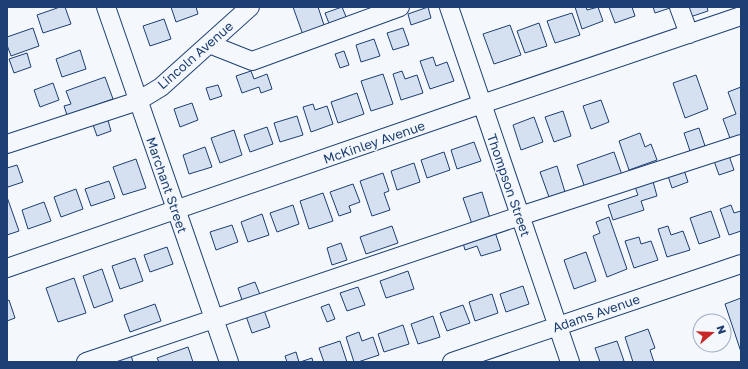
<svg xmlns="http://www.w3.org/2000/svg" width="748" height="369" viewBox="0 0 748 369" font-family="'Golos Text',sans-serif">
  <style>
    .building { fill: #d5e0f0; stroke: #1d3f73 }
    .lines { fill: none; stroke-linecap: round; stroke-linejoin: round }
    .minor-casing { stroke: #1d3f73; stroke-width: 20 }
    .minor { stroke: #f4f7fb; stroke-width: 18 }
    .labels { text-anchor: middle; dominant-baseline: central; stroke-width: 3; stroke-linejoin: round; paint-order: stroke }
    .street-label { font-size: 13px; fill: #1d3f73; stroke: #f4f7fb }
  </style>
  <rect width="100%" height="100%" fill="#f4f7fb"/>
  <!-- building -->
  <path class="building" d="M60 7H65L71 24 43 33 37 15Z
    M171 7H196L198 14 176 22Z
    M293 7H318L325 28 303 35Z
    M342 7 347 19 330 26 325 13Z
    M428 7 431 18 411 25 408 14Z
    M575 7H586L587 10 598 7 603 21 582 29Z
    M609 7H632L635 16 615 23Z
    M653 7H670V8L655 13Z
    M687 7H707L708 11 690 17Z
    M572 13 580 35 555 43 547 21Z
    M164 19 171 39 150 46 143 26Z
    M539 23 547 46 525 53 517 31Z
    M510 25 521 55 494 64 483 34Z
    M33 28 39 46 11 56 7 45V37Z
    M403 28 409 45 393 50 387 33Z
    M374 39 380 56 361 62 356 45Z
    M80 50 86 69 62 77 56 59Z
    M344 51 349 65 340 68 335 54Z
    M27 53 31 67 14 73 9 59Z
    M433 57 436 66 447 62 454 81 430 89 420 61Z
    M251 71 254 79 267 74 272 89 261 93 259 87 242 93 236 76Z
    M402 71 405 79 417 75 423 93 401 100 393 74Z
    M383 74 393 104 371 111 361 81Z
    M696 75 708 109 685 118 673 83Z
    M105 77 113 99 67 115 64 106 71 104 66 91Z
    M53 83 59 100 40 107 34 90Z
    M218 85 222 96 210 100 206 88Z
    M741 87V138L731 141 723 119 736 114 728 92Z
    M357 93 364 114 338 123 331 102Z
    M601 100 609 122 591 129 583 106Z
    M192 103 198 120 180 127 174 109Z
    M313 104 315 110 327 106 333 124 311 132 303 107Z
    M563 111 571 136 554 142 545 117Z
    M297 116 303 135 280 142 274 123Z
    M107 117 111 131 97 136 92 122Z
    M534 117 543 142 521 150 513 125Z
    M267 127 273 144 250 152 244 135Z
    M699 128 705 146 690 151 684 133Z
    M234 130 242 155 220 163 211 138Z
    M640 133 645 147 651 144 657 160 629 170 619 141Z
    M474 142 481 161 457 169 451 150Z
    M205 147 212 167 189 174 183 155Z
    M444 152 450 170 427 178 421 160Z
    M614 152 622 175 585 188 577 165Z
    M728 153 734 170 719 175 713 158Z
    M136 159 146 188 123 195 113 167Z
    M414 163 420 182 397 190 391 171Z
    M17 165 23 182 8 187 7 184V168Z
    M557 166 565 192 549 197 540 172Z
    M683 167 688 182 672 188 667 173Z
    M383 173 389 191 384 193 390 210 372 216 360 181Z
    M652 178 657 196 641 201 644 210 613 220 608 205 638 195 634 184Z
    M109 181 115 198 91 206 85 189Z
    M353 184 360 202 349 206 351 212 339 216 330 192Z
    M76 189 83 209 61 217 54 197Z
    M482 192 490 218 472 224 463 198Z
    M323 193 333 221 309 229 300 201Z
    M7 197 19 231 7 235Z
    M44 202 51 221 28 229 22 210Z
    M293 205 299 224 277 232 270 213Z
    M731 205 734 213 741 211V231L729 235 720 209Z
    M711 211 720 237 699 244 690 218Z
    M262 214 269 235 248 242 241 222Z
    M609 217 627 269 607 277 593 236 600 233 596 222Z
    M232 225 238 242 216 250 210 232Z
    M392 226 398 243 366 254 360 237Z
    M668 226 671 235 683 231 690 250 667 257 658 229Z
    M495 232 501 250 481 256 477 246 465 250 463 243Z
    M639 237 641 244 651 241 658 260 634 268 625 241Z
    M341 243 347 260 332 265 327 248Z
    M167 247 173 264 150 272 144 255Z
    M586 252 596 281 574 289 564 260Z
    M135 258 143 281 120 289 112 266Z
    M102 269 113 301 94 308 83 276Z
    M408 271 414 289 386 298 380 281Z
    M74 278 86 313 58 322 46 288Z
    M255 282 261 297 243 303 238 288Z
    M523 286 529 304 506 312 500 294Z
    M358 287 365 305 347 311 340 293Z
    M492 294 498 313 475 321 469 302Z
    M741 298V352L725 304Z
    M9 300 15 318 7 321V301Z
    M155 304 161 321 130 332 124 315Z
    M329 304 335 319 327 322 321 307Z
    M463 305 470 323 447 331 440 313Z
    M264 310 270 327 252 333 246 316Z
    M433 316 440 337 418 344 411 324Z
    M403 325 409 344 384 352 378 334Z
    M648 329 655 348 650 350 654 362H633L625 337Z
    M359 332 362 341 373 337 379 355 358 362H354L346 337Z
    M340 341 347 362H324L319 348Z
    M617 341 624 361 620 362H600L595 348Z
    M188 347 193 362H159L157 358Z
    M296 352 299 362H287L285 356Z
    M131 355 133 362H112Z
    M312 358 313 362H300Z"/>
  <g class="lines">
    <defs>
      <path id="minor" d="M106 7 229 362
        M449 7 570 362
        M679 7 689 34
        M209 44 252 61 400 7
        M7 144 138 101 161 87 250 7
        M7 268 482 104 741 16
        M86 362 520 216 741 144
        M452 362 741 264"/>
    </defs>
    <!-- minor casing -->
    <use href="#minor" class="minor-casing"/>
    <!-- minor -->
    <use href="#minor" class="minor"/>
  </g>
  <g class="labels">
    <!-- street labels -->
    <g class="street-label">
      <text transform="translate(195 55) rotate(-41)">Lincoln Avenue</text>
      <text transform="translate(374 142) rotate(-19)">McKinley Avenue</text>
      <text transform="translate(167 185) rotate(71)">Marchant Street</text>
      <text transform="translate(509 185) rotate(71)">Thompson Street</text>
      <text transform="translate(596 313) rotate(-19)">Adams Avenue</text>
    </g>
  </g>
  <!-- border -->
  <rect width="748" height="369" fill="none" stroke="#1d3f73" stroke-width="16"/>
  <!-- north arrow -->
  <g transform="translate(712 333) rotate(71)"><circle r="19" fill="#f4f7fb" stroke="#9eadc5"/>
  <path d="M0-3L7 15L0 10L-7 15Z" fill="#c62828"/>
  <text y="-6" font-size="11" font-weight="bold" text-anchor="middle" fill="#1d3f73">N</text>
  </g>
</svg>
